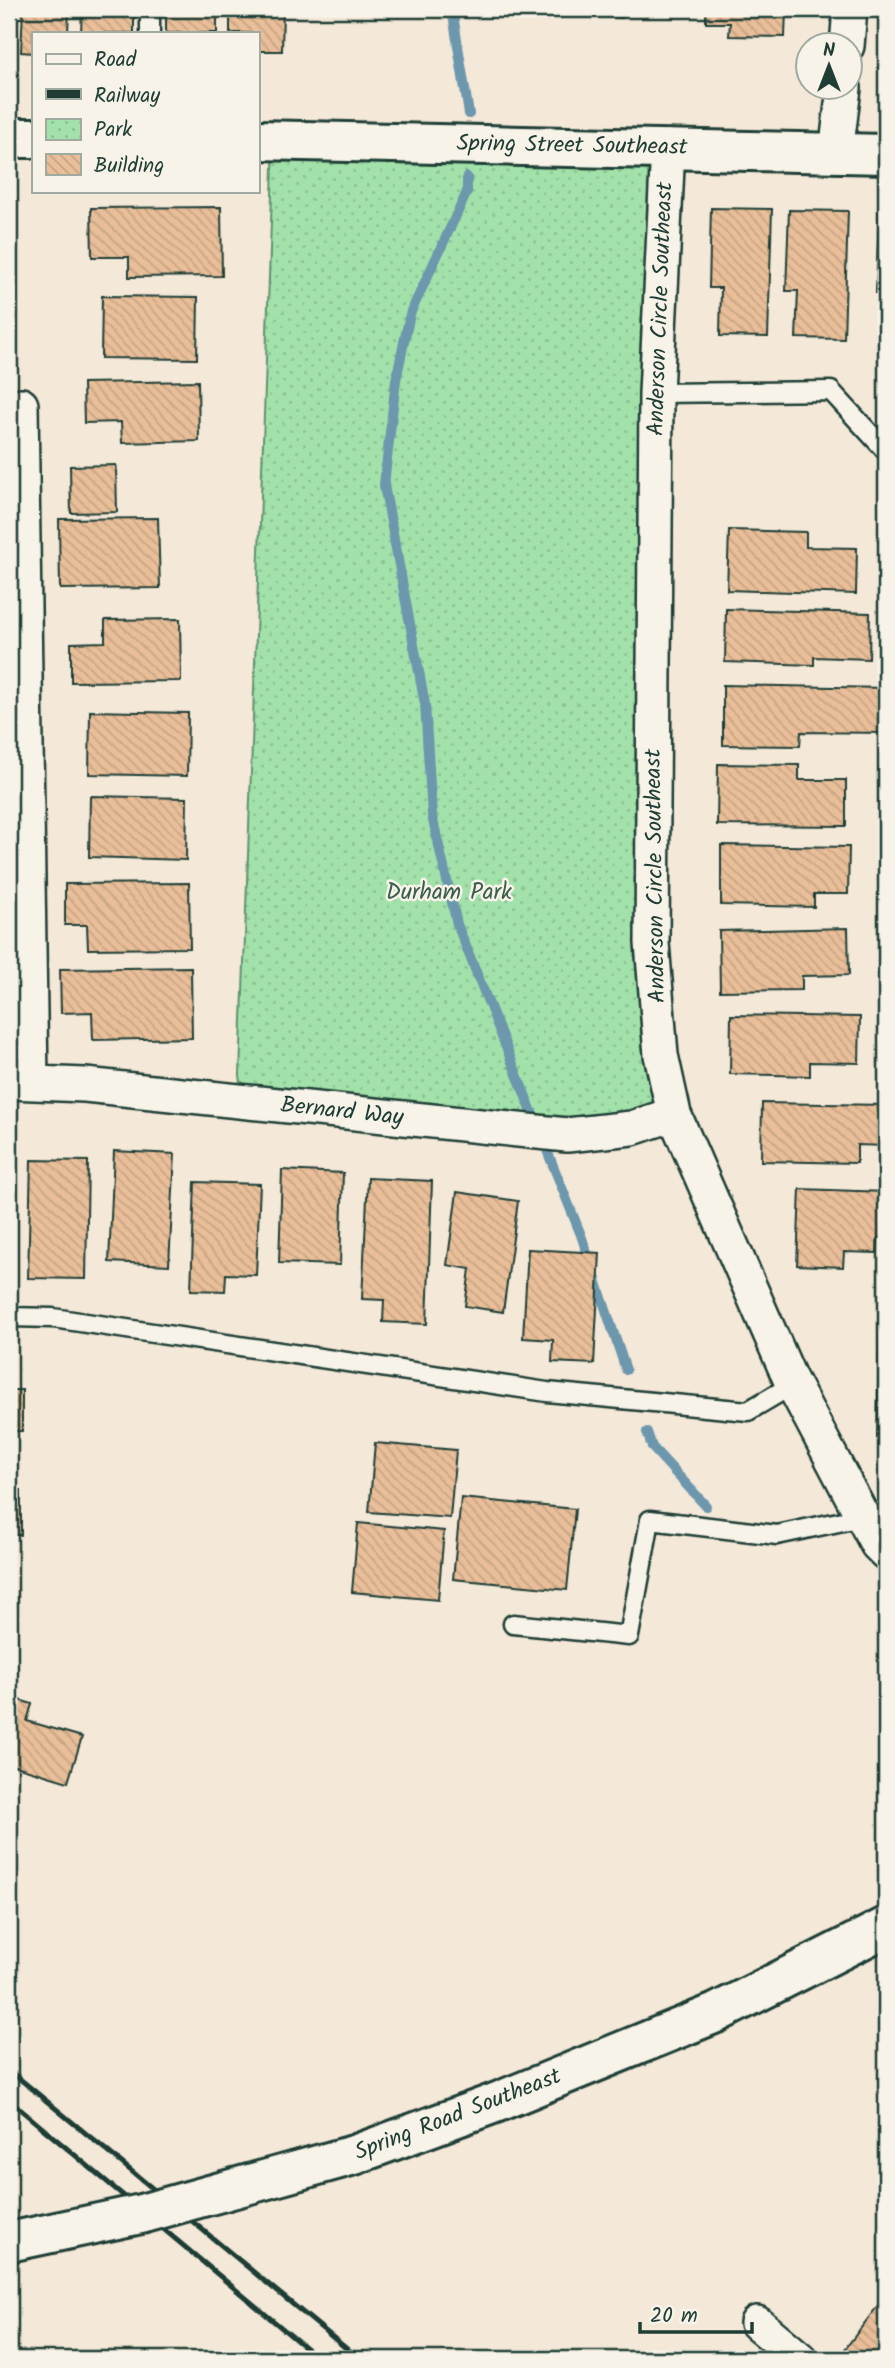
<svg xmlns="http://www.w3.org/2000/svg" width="895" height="2368" viewBox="0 0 895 2368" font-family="Kalam,sans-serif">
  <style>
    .park { fill: url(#park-dots); stroke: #60906f; stroke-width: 2 }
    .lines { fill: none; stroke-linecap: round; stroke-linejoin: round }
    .stream { stroke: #6c97ad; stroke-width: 10 }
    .building { fill: url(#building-back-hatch); stroke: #1f3d34; stroke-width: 2 }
    .lane-casing { stroke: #1f3d34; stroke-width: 23 }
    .street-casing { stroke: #1f3d34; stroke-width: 38 }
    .secondary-casing { stroke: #1f3d34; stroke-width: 44 }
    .lane { stroke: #f7f3e8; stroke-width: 18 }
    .street { stroke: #f7f3e8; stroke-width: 33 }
    .secondary { stroke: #f7f3e8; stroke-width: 38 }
    .rail { stroke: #1f3d34; stroke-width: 5 }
    .secondary-bridge-casing { stroke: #1f3d34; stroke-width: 44; stroke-linecap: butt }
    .secondary-bridge { stroke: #f7f3e8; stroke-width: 38 }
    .labels { text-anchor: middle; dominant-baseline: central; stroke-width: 5; stroke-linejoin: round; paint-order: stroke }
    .street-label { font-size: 23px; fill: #1f3d34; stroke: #f7f3e8 }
    .park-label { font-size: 23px; fill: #395e4c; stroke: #f7f3e8 }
  </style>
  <defs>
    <pattern id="park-dots" width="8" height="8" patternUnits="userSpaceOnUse" patternTransform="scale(1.75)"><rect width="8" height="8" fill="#a2e2aa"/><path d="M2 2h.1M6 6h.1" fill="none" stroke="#8bc393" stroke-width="1.8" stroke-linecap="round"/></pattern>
    <pattern id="building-back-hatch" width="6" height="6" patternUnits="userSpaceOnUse" patternTransform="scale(1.75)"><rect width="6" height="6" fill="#e9be99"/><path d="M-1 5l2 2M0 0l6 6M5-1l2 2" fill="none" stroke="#c7a484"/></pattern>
  </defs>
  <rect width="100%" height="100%" fill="#f4e8d8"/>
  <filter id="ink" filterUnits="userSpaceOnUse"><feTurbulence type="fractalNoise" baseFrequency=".0143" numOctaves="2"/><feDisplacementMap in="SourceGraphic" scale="14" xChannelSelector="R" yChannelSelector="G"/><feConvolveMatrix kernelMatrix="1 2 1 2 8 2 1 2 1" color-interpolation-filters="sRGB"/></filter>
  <g filter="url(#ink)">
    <!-- park -->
    <path class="park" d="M274 140 668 147 652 943 674 1114 632 1128 239 1102Z"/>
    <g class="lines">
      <!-- stream -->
      <path class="stream" d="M452 9 469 114
        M467 177V192L410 314 396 380 384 485 425 704 432 816 457 924 532 1112
        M548 1153 581 1235 626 1370
        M647 1432 652 1447 706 1506"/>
    </g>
    <!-- building -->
    <path class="building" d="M23 9H69L68 33H33V53L21 52Z
      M82 9H134V33H81Z
      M166 9H217V33H166Z
      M230 9H283L282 51H257V33H230Z
      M560 9H624L622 18Z
      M706 9H786L785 37 729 36 730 23H706Z
      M221 207 222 276 129 277V257H92L91 208Z
      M711 208 772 209 768 337 720 336 721 288H709Z
      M789 210 848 211 844 339 796 338 798 291H786Z
      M879 212H886V293H876Z
      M102 296 198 297 197 359 101 358Z
      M198 381 199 441 122 443 121 422 84 423 83 383Z
      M116 465 117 512 71 513 70 466Z
      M158 518 160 588 60 589 59 519Z
      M729 530 806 532V547L857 548 856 594 727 590Z
      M726 609 870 613 869 659 814 657V665L725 662Z
      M180 619 181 681 71 682V643L105 642V620Z
      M723 685 886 688V733L801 732 800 746 723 745Z
      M90 711 188 713 187 776 89 774Z
      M718 764 799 765V780H846V826L717 825Z
      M90 796 187 798 186 860 89 857Z
      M721 845 849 847 848 894H814V907L721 905Z
      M189 883 190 948 88 949 87 925H65V884Z
      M848 928 849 975 802 976V990L720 991 719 931Z
      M191 967 192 1038 93 1040 92 1012 61 1013 60 969Z
      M731 1015 860 1017 859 1063 810 1062V1076L730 1074Z
      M762 1103 886 1105V1146L857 1145V1163L761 1161Z
      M114 1151 175 1154 169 1265 109 1262Z
      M31 1160 88 1161 86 1279 28 1278Z
      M282 1170 343 1173 340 1265 279 1263Z
      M368 1178 432 1181 427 1324 383 1322 384 1300 362 1299Z
      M195 1182 260 1184 256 1275 226 1274 225 1291 191 1290Z
      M800 1189 886 1192V1238H878L877 1253 844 1252 843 1267 797 1265Z
      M457 1192 518 1201 503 1312 465 1306 470 1269 447 1265Z
      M528 1249 600 1253 594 1364 552 1362 553 1340 523 1338Z
      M880 1317H886V1438H877Z
      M9 1390H22V1431H9Z
      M375 1443 456 1450 450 1518 369 1512Z
      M9 1490H21V1535H9Z
      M461 1498 575 1509 567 1590 453 1579Z
      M358 1523 444 1531 438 1600 352 1592Z
      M9 1697 32 1704 27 1721 82 1737 68 1782 9 1764Z
      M886 2295V2359H859L845 2349Z"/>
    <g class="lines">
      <defs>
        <path id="lane" d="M150 33V9
          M656 393 831 391 886 451
          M9 1317 53 1318 547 1392 748 1411 792 1385
          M513 1624 629 1636 650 1520 777 1535 862 1517"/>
        <path id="street" d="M847 46 850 9
          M668 147 656 393 652 943 661 1055 674 1114 790 1379 877 1544 886 1553
          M836 153 844 88
          M21 405 31 1082
          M9 1082 85 1085 567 1135 632 1128 674 1114
          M757 2323 800 2359"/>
        <path id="secondary" d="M9 138H33
          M257 140 886 154
          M354 2155 495 2103 716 2013 886 1927"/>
      </defs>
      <!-- lane casing -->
      <use href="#lane" class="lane-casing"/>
      <!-- street casing -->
      <use href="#street" class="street-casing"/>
      <!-- secondary casing -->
      <use href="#secondary" class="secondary-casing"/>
      <!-- lane -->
      <use href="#lane" class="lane"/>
      <!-- street -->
      <use href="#street" class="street"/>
      <!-- secondary -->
      <use href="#secondary" class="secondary"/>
      <!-- rail -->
      <path class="rail" d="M9 2070 359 2359
        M9 2100 319 2359"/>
      <defs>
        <path id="secondary-bridge" d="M9 2242 141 2214 354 2155"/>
      </defs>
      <!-- secondary-bridge casing -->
      <use href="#secondary-bridge" class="secondary-bridge-casing"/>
      <!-- secondary-bridge -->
      <use href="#secondary-bridge" class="secondary-bridge"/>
    </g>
  </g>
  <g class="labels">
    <!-- street labels -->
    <g class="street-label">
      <text transform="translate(572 146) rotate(1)">Spring Street Southeast</text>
      <text transform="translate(661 309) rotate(-88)">Anderson Circle Southeast</text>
      <text transform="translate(656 876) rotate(-91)">Anderson Circle Southeast</text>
      <text transform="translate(342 1112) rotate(6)">Bernard Way</text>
      <text transform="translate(458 2115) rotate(-21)">Spring Road Southeast</text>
    </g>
    <!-- park labels -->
    <g class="park-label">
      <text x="449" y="893">Durham Park</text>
    </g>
  </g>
  <!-- margin -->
  <rect width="895" height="2368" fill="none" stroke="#f7f3e8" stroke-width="35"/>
  <rect x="18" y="18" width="860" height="2333" fill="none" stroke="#1f3d34" stroke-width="2.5" filter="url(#ink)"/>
  <!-- legend -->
  <rect x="32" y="32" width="228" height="161" fill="#f7f3e8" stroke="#a1aaa0" stroke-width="2"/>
  <rect x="46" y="54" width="35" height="10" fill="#f7f3e8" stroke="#a1aaa0" stroke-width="2"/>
  <text x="94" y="66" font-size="21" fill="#1f3d34">Road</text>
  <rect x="46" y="89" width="35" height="10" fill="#1f3d34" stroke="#a1aaa0" stroke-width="2"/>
  <text x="94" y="102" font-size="21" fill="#1f3d34">Railway</text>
  <rect x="46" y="119" width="35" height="21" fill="url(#park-dots)" stroke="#a1aaa0" stroke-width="2"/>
  <text x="94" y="136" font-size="21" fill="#1f3d34">Park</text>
  <rect x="46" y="154" width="35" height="21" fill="url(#building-back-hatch)" stroke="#a1aaa0" stroke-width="2"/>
  <text x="94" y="172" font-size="21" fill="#1f3d34">Building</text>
  <!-- north arrow -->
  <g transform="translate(829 66)"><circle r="33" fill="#f7f3e8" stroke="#a1aaa0" stroke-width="2"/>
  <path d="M0-5L12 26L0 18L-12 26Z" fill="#1f3d34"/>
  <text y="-10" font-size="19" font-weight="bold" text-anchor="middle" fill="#1f3d34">N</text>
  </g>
  <!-- scale -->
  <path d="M640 2322v10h112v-10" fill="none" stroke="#1f3d34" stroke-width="3.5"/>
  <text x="650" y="2322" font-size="21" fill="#1f3d34" stroke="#f7f3e8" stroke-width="5" paint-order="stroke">20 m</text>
</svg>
